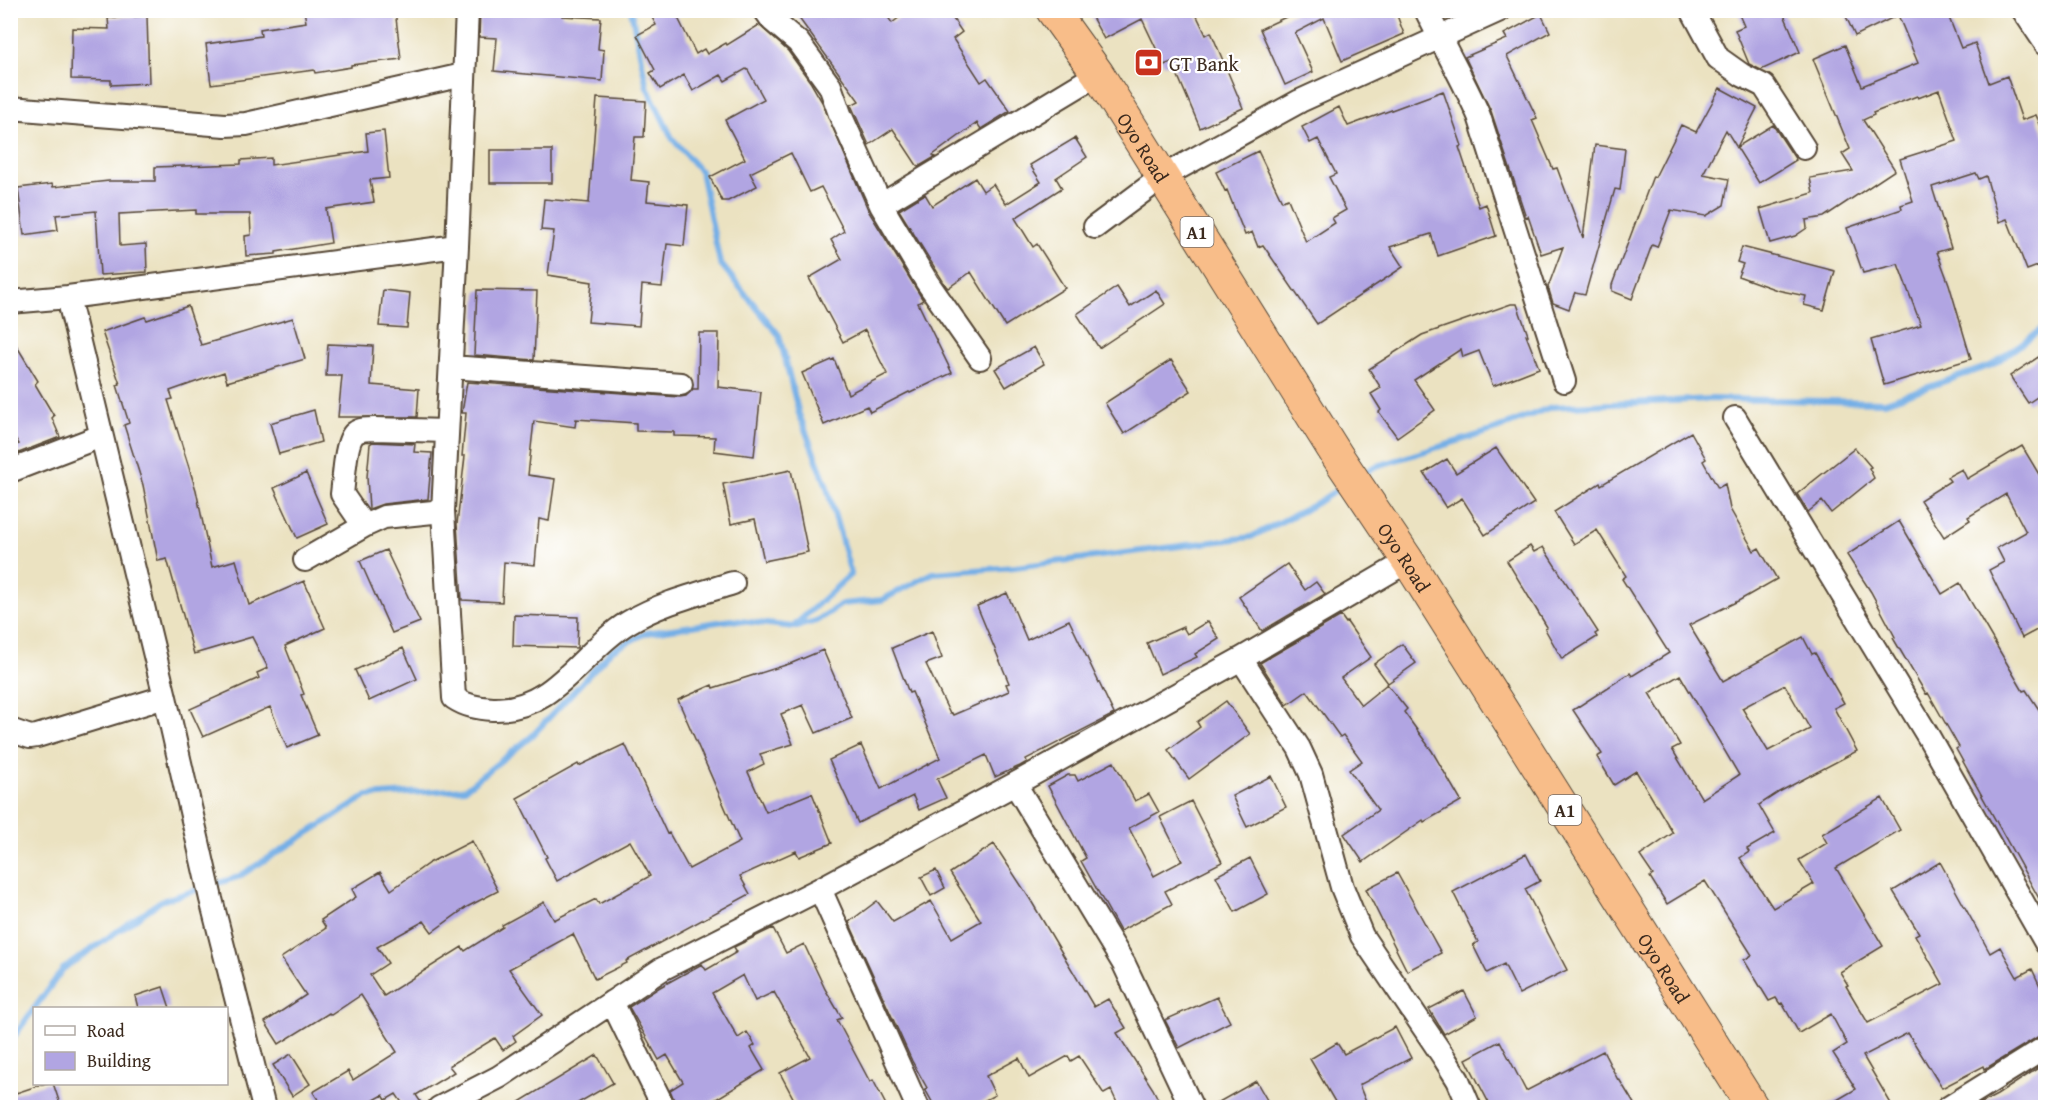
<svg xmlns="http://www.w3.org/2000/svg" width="2056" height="1118" viewBox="0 0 2056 1118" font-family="'Gentium Book Plus',serif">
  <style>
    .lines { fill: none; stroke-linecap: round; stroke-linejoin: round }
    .stream { stroke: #75afe6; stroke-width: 6 }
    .building { fill: #b1a5e2; fill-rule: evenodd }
    .minor-casing { stroke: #554636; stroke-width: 26 }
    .highway-casing { stroke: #554636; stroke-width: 34 }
    .minor { stroke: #fff; stroke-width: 22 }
    .highway { stroke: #f8bd89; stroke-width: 32 }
    .labels { text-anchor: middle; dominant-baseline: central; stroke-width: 4.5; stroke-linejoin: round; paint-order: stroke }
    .shield { fill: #fff; stroke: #766a62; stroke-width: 1.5 }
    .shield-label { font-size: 18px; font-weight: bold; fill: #3b2a1e }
    .poi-label { font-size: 20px; fill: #3b2a1e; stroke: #fff; text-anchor: start }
    .street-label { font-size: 20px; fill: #3b2a1e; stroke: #fff }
  </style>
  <rect width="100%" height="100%" fill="#fff"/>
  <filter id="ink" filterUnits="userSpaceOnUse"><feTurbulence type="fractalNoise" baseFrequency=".0167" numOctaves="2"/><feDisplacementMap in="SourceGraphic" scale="12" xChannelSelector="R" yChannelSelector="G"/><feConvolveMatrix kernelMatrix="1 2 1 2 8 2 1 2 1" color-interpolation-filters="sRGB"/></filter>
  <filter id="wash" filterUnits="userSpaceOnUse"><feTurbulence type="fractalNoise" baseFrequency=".008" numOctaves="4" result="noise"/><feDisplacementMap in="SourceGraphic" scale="24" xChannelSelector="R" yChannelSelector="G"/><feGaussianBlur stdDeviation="1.35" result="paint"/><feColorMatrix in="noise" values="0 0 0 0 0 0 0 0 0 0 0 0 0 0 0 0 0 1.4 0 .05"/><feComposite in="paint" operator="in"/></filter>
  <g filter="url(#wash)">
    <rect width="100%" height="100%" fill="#ebe2c1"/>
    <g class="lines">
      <!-- stream -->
      <path class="stream" d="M631 10 647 87 672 138 701 172 720 263 779 335 799 414 826 484 851 574 796 624
        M1361 475 1374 467 1494 430 1551 407 1711 399 1885 402 1992 365 2046 326
        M10 1042 63 969 161 901 238 877 367 796 465 789 532 736 612 650 646 633 731 620 794 627 816 621 842 604 882 600 933 573 1015 567 1251 537 1312 506 1345 485"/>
    </g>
    <g id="blocks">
      <!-- building -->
      <path class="building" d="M304 10H395L401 59 351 65V67L315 73 314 70 211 84 206 44 261 36 260 29 306 22Z
        M480 10H562V16L601 18 598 49 604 50 602 81 494 71 497 38 479 37Z
        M648 10H674L696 54 704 49 707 54 726 43 727 45 759 25 788 51 811 83 822 102 869 212 923 300 918 303 952 373 910 393 909 392 870 412 867 406 824 425 802 373 834 359 848 394 887 374 865 330 843 342 809 278 842 259 831 240 844 231 821 187 810 192 791 153 750 173 757 186 728 201H722L710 177 745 159 725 120 764 99 748 70 746 69 725 81 721 75 693 91 684 75 660 89 650 73 655 70 637 35 656 25Z
        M793 10H883L892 23 909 10H947L962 32 953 39 981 82 987 78 1010 111 981 129 977 123 933 155 935 157 918 167 893 129 869 145 851 105 859 101Z
        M1088 10H1194L1206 35 1211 32 1243 108 1200 128 1172 62 1164 65 1142 19 1104 39Z
        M1301 10H1395L1404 34 1342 61 1324 18 1295 33 1313 72 1285 85 1260 29Z
        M1737 10H1782L1800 52 1761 70 1749 64 1735 30 1744 26Z
        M1843 10H1946L1961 48 1975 43 1989 83 2007 76 2022 120 2036 115 2046 138V263L2027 270 2007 219 1999 222 1986 176 1979 179 1976 173 1932 187 1951 248 1937 252 1949 284 1971 359 1884 385 1871 340 1921 325 1898 264 1863 273 1847 228 1902 209 1901 205 1913 201 1900 159 1957 141 1939 90 1918 98 1917 96 1873 113 1874 115 1863 120 1895 170 1824 217 1806 220 1807 228 1795 236 1770 243 1760 209 1813 193 1810 178 1853 171 1842 154 1850 149 1813 59 1845 45 1862 86 1918 63 1898 15 1855 36Z
        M1541 14 1550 32 1507 56 1537 118 1532 120 1553 169 1557 168 1583 238 1595 145 1625 149 1620 190 1615 189 1585 295 1575 293V292L1569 309 1553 303 1548 287 1563 247 1541 254 1528 216 1526 217 1491 111 1465 57 1507 39 1504 34Z
        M147 16 149 83 111 85V80L71 79 72 28 109 29 108 18Z
        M1720 88 1757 108 1737 147 1773 125 1796 160 1759 183 1726 130 1703 174 1729 179 1724 205 1706 216 1671 210 1657 247 1652 245 1632 299 1612 291V285L1653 176 1655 177 1681 125 1696 132Z
        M1443 91 1462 146 1459 147 1479 207 1486 204 1496 236 1438 256 1431 234 1390 247 1403 267 1317 324 1263 245 1258 247 1252 232 1245 235 1227 190 1225 191 1216 172 1258 151 1282 201 1288 199 1306 242 1335 223 1332 218 1346 210 1329 177 1336 174 1318 139 1310 143 1302 127 1339 107 1348 126Z
        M597 98 646 101 644 137H635L631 180 649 182 647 201 688 205 684 246 667 244 662 287 642 285 639 326 588 322 592 282 548 275 554 231 541 230 544 199 589 203Z
        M384 131 389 178 370 180 374 202 326 209 331 243 276 252V254L246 256 245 236 251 235 250 214H196V210L119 214 120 246 146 244 147 272 100 275 96 211 56 215 58 230 24 235 18 188 52 184 53 187 109 181H155V167L241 164V160L271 158V165L368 151 366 133Z
        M1075 138 1087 157 1056 178 1062 188 1015 218 1033 247 1037 244 1065 288 1005 326 971 272 948 288 946 286 899 210 925 194 932 206 975 178 983 191 993 184 1006 204 1041 182 1030 165Z
        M490 150H552V183H490Z
        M1742 247 1835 271 1824 310 1804 305 1806 296 1777 290 1738 276 1743 264 1737 262Z
        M1117 287 1130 307 1156 290 1165 304 1099 348 1077 314Z
        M383 290 410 293 407 328 379 326Z
        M477 290 537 291 534 360 474 355Z
        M1511 304H1517L1528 335H1526L1539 368 1493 386 1479 351 1463 357 1461 349 1414 380 1435 410 1397 437 1379 412 1381 410 1371 394 1381 388 1369 369 1422 335Z
        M188 306 201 345 293 318 305 359 227 382 224 372 170 391 173 399 168 400 196 490 212 567 236 560 249 605 304 581 325 628 285 646 304 694 301 695 318 735 287 748 270 707 203 737 190 709 259 678 257 673 268 668 252 637 194 654 167 559 158 561 143 485 124 425 129 423 117 385 120 384 102 332 145 317 147 320Z
        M699 333H719L718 387 761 392 754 456 714 451 715 437 674 436V432L636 431V423L576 419 575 427 534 421 528 475 555 479 549 521 539 519 535 565 504 562 502 602 462 600 457 524 465 456H462L466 413H462L467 382 680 397 686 396 693 389H698Z
        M10 335 38 381 35 384 54 416 52 418 60 437 16 454 13 446 19 444 10 430Z
        M328 344 373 346 371 385 419 389 417 417H338L342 376H326Z
        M1034 347 1044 364 1006 387 995 369Z
        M2046 352V391L2028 403 2010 376Z
        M1171 360 1191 391 1124 434 1105 403Z
        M314 410 321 442 279 454 270 423Z
        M1691 432 1706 459 1703 461 1718 488 1725 484 1730 509 1754 551 1759 548 1777 579 1740 600 1689 625 1723 681 1803 637 1812 654 1815 653 1844 703 1834 708 1857 751 1779 792 1759 805 1775 833 1747 849 1749 852 1740 858 1773 908 1814 884 1799 860 1827 843 1822 834 1882 798 1900 830 1836 868 1883 946 1840 972 1848 985 1846 986 1868 1023 1943 984 1915 935 1919 933 1893 891 1940 862 1990 953 2000 947 2017 977 2032 969 2040 986 2046 983V1034L2039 1036 1985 1069 1984 1066 1942 1088 1908 1033 1863 1056 1893 1107H1825L1856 1089 1833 1053 1847 1044 1831 1014 1799 1033 1782 1003 1780 1004 1776 998 1769 1001 1744 960 1752 955 1705 881 1667 904 1650 877 1653 875 1640 856 1673 833 1636 771 1614 785 1597 757 1602 754 1573 710 1630 673 1632 676 1669 653 1622 579 1626 576 1597 530 1574 544 1554 512 1600 483 1601 485ZM1680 675 1739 775 1702 799 1672 749 1680 745 1649 693ZM1785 685 1810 729 1768 751 1742 708Z
        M373 442 415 444 414 452 432 453 428 499 383 504 369 509 367 477 370 444Z
        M2022 446 2046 486V625L2022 638 1989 570 2004 562 1997 548 2026 532 2006 494 1968 517 1970 520 1944 537 1920 500 1950 481 1947 477 1962 469 1967 479Z
        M1496 448 1534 503 1485 535 1462 498 1446 508 1424 473 1447 459 1456 473Z
        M1855 448 1871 467 1869 468 1874 478 1831 513 1822 501 1808 512 1797 494Z
        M791 470 808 552 764 561 755 519 731 524 723 484Z
        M306 473 328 524 297 538 274 488Z
        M1899 521 1942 594 1960 583 2023 691 2026 690 2046 720V911L1956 749 1959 747 1928 693 1926 694 1893 638 1895 637 1871 592 1847 555Z
        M1530 546 1534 552 1543 547 1598 632 1595 634 1597 637 1562 659 1545 629 1547 627 1507 561Z
        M386 550 420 622 392 633 360 561Z
        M1287 564 1305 590 1316 582 1325 594 1262 631 1239 597Z
        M1007 593 1027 640 1069 620 1114 714 1026 759 1027 762 1020 766 995 777 986 755 937 779 946 798 919 810 913 796 858 823 829 760 861 745 881 789 940 758 912 692 909 693 892 648 932 631 942 658 926 664 950 714 952 713 953 715 1009 691 1006 684 1009 683 977 606Z
        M514 615 578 617 577 648 513 646Z
        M1341 616 1346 623 1347 622 1371 657 1341 678 1361 705 1387 684 1407 709 1404 712 1432 751 1461 801 1424 822 1423 820 1363 862 1344 834 1378 810 1349 770 1362 761 1343 735 1340 737 1307 691 1287 705 1260 663Z
        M1208 621 1219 639 1195 654 1197 657 1160 674 1147 643 1183 627 1187 634Z
        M1402 644 1416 663 1388 683 1374 664Z
        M403 648 417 679 369 701 355 670Z
        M823 650 852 718 816 733 803 705 781 714 793 744 760 754 764 764 748 772 766 812 812 793 832 843 799 857 796 851 740 876 750 894 626 961 627 963 595 979 573 934 509 969 542 1015 513 1036 516 1041 503 1050 495 1038 449 1066 454 1072 416 1095 424 1107H405L396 1094 386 1100 383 1095 362 1107H323L313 1092 348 1071 353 1080 397 1052 361 995 331 1015 329 1013 279 1044 265 1022 306 995 281 958 326 928 321 920 356 897 352 889 380 872 391 890 429 863 472 841 498 891 467 907 432 932 424 921 377 947 388 963 370 975 384 996 462 947 465 951 503 927 502 925 544 902 554 920 596 899 599 904 650 876 630 841 557 881 545 858 547 857 517 798 578 764 579 766 625 744 667 834 669 833 689 869 740 842 678 700 712 685 713 688 792 663Z
        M1226 701 1250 734 1189 779 1168 750 1200 727 1197 722Z
        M1114 762 1135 801 1149 794 1159 812 1129 828 1154 876 1182 861 1160 817 1191 801 1222 862 1165 891 1172 904 1120 931 1081 861 1086 858 1048 786 1068 775H1075L1078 781Z
        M1271 776 1286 807 1247 827 1232 796Z
        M994 844 1030 899 1094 1007 1108 999 1126 1028 1117 1033 1153 1089 1162 1107H1119L1111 1090 1104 1094 1079 1056 1071 1061 1068 1056 1029 1078 1019 1058 986 1076 995 1095 972 1107H935L925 1089 927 1088 912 1061 849 922 877 901 893 922 931 901 952 938 981 921 950 873Z
        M1526 854 1540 881 1525 889 1567 970 1519 994 1504 964 1487 973 1473 945 1478 942 1453 892Z
        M1250 858 1268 894 1235 912 1216 876Z
        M936 870 945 888 931 896 921 877Z
        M1397 873 1441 953 1407 971 1366 889Z
        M773 928 786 953 804 944 825 989 842 1018 837 1020 870 1082 873 1080 887 1107H798L780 1073 810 1057 774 992 755 1001 743 975 712 993 738 1038 747 1032 755 1045 751 1048 764 1070 703 1107H677L670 1090 683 1082 667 1055 659 1060 629 1007 660 987 702 964 706 970 737 952 734 947Z
        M163 987 170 1008H138L135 996Z
        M1464 991 1477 1016 1444 1034 1429 1009Z
        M1217 997 1230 1022 1179 1048 1165 1020Z
        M1395 1027 1411 1058 1359 1085 1368 1107H1338L1310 1059 1337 1043 1344 1054Z
        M1500 1041 1526 1091 1603 1051 1618 1080 1619 1079 1636 1107H1491L1466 1059Z
        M291 1054 310 1084 292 1096 273 1065Z
        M597 1055 613 1083 571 1107H511Z
        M2046 1063V1107H1974L1997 1095Z
        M1256 1081 1271 1107H1210Z
        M46 1083H53L61 1107H10V1095Z"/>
    </g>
  </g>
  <g filter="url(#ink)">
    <use href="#blocks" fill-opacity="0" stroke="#554636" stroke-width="1.5"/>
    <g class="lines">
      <defs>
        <path id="minor" d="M467 10 457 246 443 511 454 698C466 706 478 708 493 709 555 711 582 650 629 622 661 603 698 594 733 583
          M765 10 772 20 798 42 830 86 840 114 881 205 927 282 980 358
          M1426 10C1443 46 1463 79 1479 116L1564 381
          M1692 10 1718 58 1742 75 1764 86 1804 148
          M2023 10 2046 44
          M10 108 225 125 246 124 463 75
          M881 205 1098 74
          M1095 227 1162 177 1300 101 1500 10
          M68 297 165 697 211 899 264 1108
          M10 302 68 297 457 246
          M451 367 681 384
          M1735 418 1928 736 2046 943
          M10 471 101 436
          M364 526 342 494C344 480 345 441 355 433 360 429 368 429 374 429L447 431
          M305 560 364 526 384 517 443 511
          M1241 659 1299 748 1311 774 1342 887 1362 936 1443 1056 1458 1080 1470 1108
          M10 730 30 737 37 736 165 697
          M1015 784 1124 964 1192 1108
          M820 889 918 1108
          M612 1002 664 1108
          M439 1108 499 1077 662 969 820 889 1015 784 1241 659 1408 561
          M1948 1108 2046 1047"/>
        <g id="highway">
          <path id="s1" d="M1052 10 1098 74 1338 457 1408 561 1753 1108"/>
        </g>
      </defs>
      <!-- minor casing -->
      <use href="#minor" class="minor-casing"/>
      <!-- highway casing -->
      <use href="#highway" class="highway-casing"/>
      <!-- minor -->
      <use href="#minor" class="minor"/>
      <!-- highway -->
      <use href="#highway" class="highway"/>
    </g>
  </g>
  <!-- icons -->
  <defs>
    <symbol id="bank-square" viewBox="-11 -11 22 22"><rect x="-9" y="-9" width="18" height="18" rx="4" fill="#c8321e" stroke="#fff"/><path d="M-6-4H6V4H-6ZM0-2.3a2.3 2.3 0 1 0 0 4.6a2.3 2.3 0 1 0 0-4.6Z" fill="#fff"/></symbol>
  </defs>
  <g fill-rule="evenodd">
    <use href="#bank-square" x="1132" y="46" width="33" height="33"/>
  </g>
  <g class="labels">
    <!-- shield labels -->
    <g class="shield">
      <rect x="1180.5" y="217" width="33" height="30" rx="4.5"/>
      <rect x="1548.5" y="795" width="33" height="30" rx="4.5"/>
    </g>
    <g class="shield-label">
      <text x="1197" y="232">A1</text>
      <text x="1565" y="810">A1</text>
    </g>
    <!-- poi labels -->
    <g class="poi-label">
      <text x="1169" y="63">GT Bank</text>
    </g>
    <!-- street labels -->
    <g class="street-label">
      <text stroke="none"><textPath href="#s1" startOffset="165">Oyo Road</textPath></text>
      <text stroke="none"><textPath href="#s1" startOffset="651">Oyo Road</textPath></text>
      <text stroke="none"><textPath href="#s1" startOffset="1137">Oyo Road</textPath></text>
    </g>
  </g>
  <!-- margin -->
  <rect width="2056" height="1118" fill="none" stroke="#fff" stroke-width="36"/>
  <!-- legend -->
  <rect x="33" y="1007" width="195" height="78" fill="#ffffff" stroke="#b1aaa5" stroke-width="1.5"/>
  <rect x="45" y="1026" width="30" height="9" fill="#ffffff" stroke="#b1aaa5" stroke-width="1.5"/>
  <text x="87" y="1037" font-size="18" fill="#3b2a1e">Road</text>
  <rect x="45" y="1052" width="30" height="18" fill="#b1a5e2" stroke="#b1aaa5" stroke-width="1.5"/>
  <text x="87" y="1067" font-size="18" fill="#3b2a1e">Building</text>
</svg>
